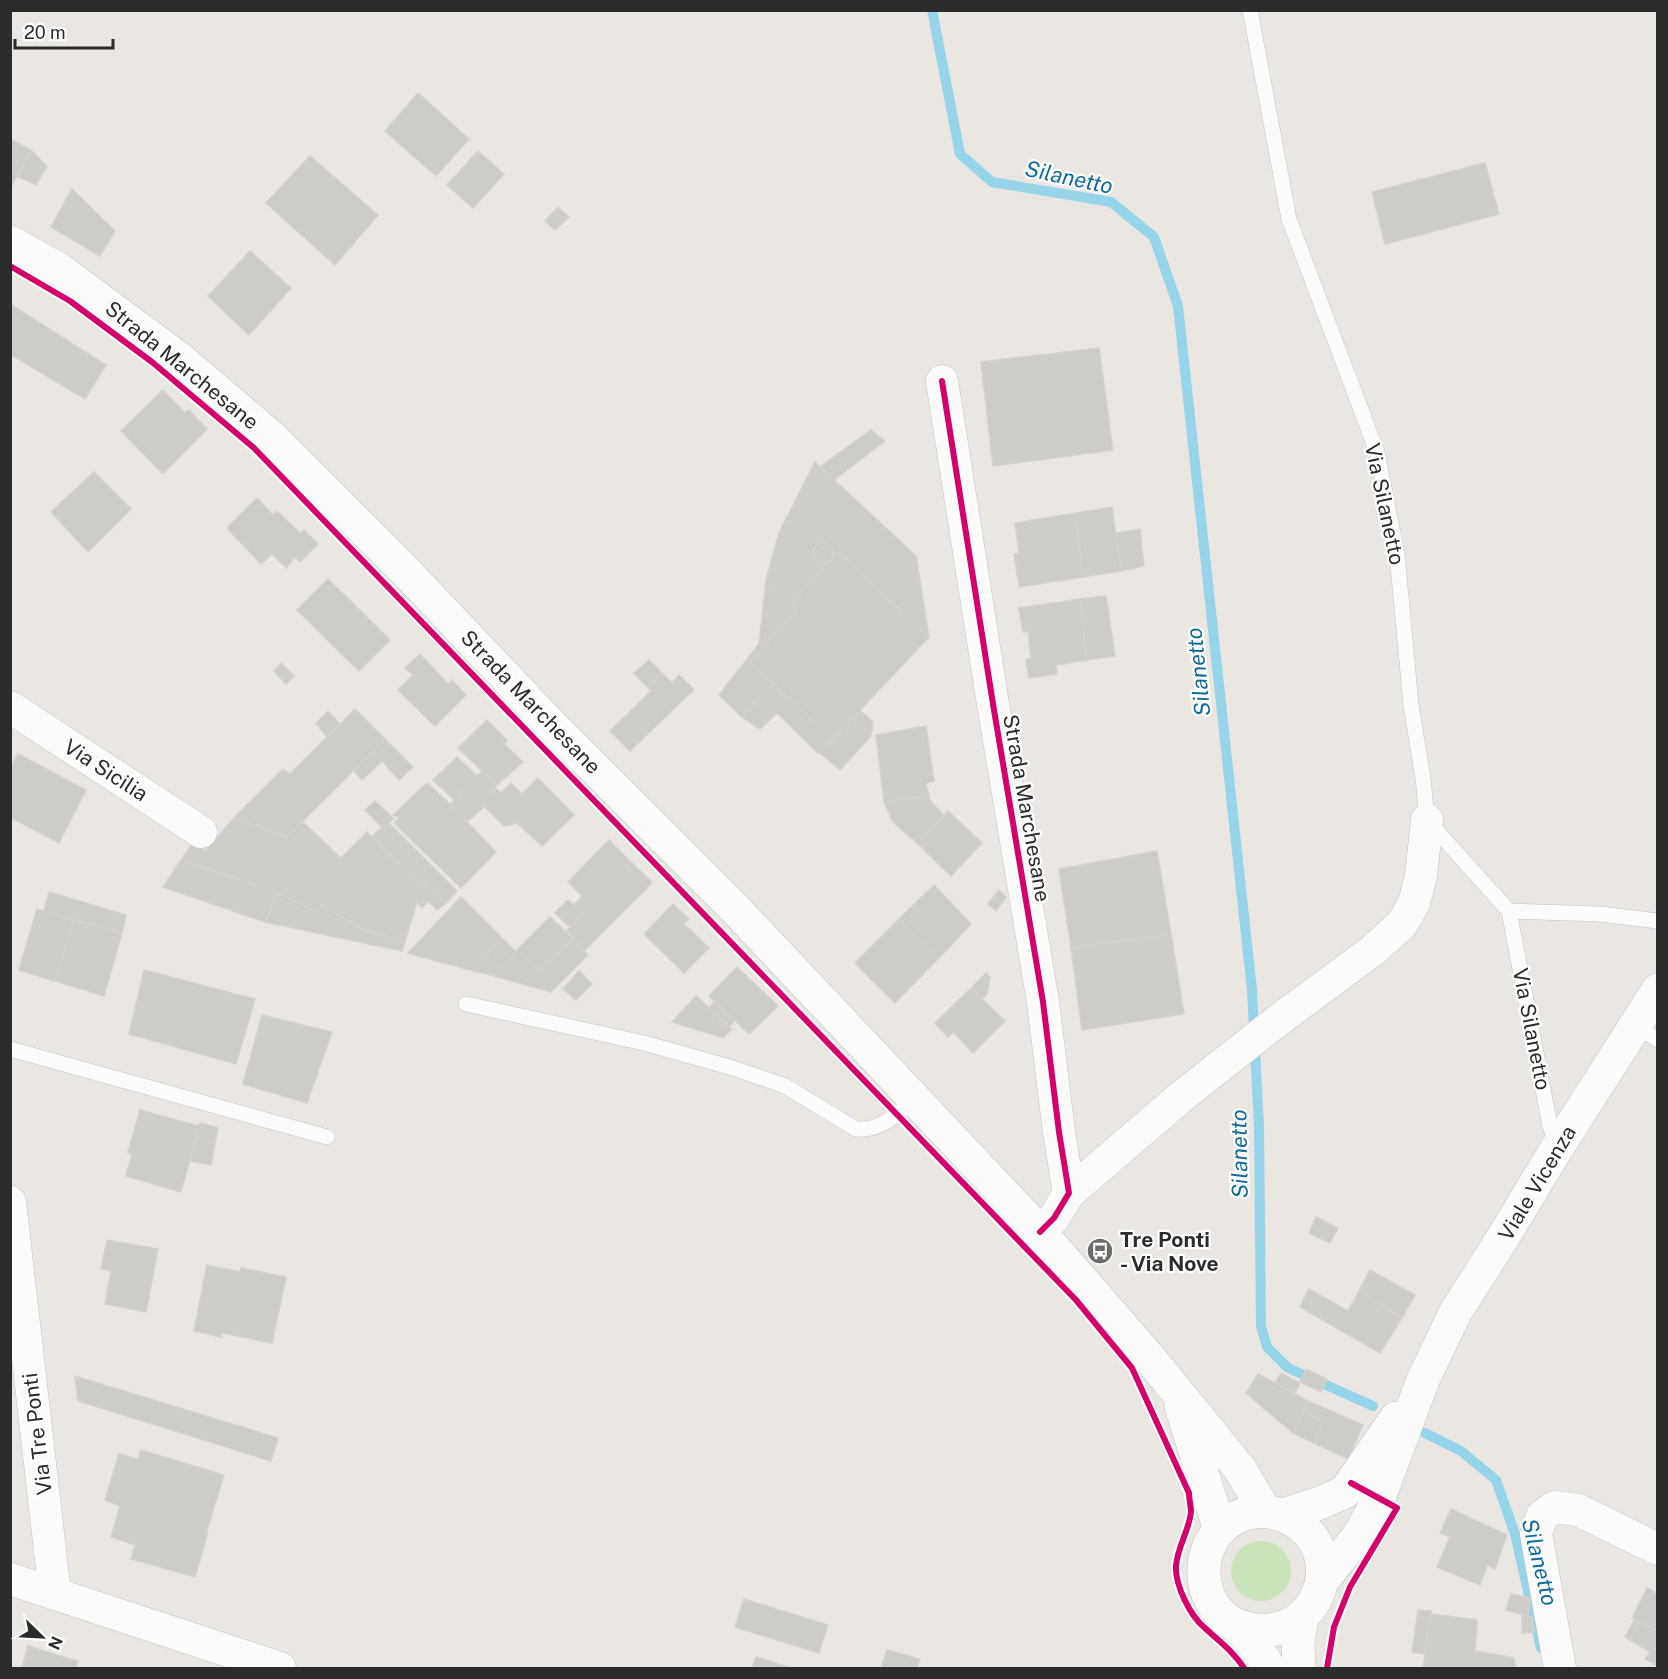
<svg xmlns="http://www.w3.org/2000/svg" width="1668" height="1679" viewBox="0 0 1668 1679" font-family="'Public Sans',sans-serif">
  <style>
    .green { fill: #cce4bb }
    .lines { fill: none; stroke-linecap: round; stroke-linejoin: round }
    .stream { stroke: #96d4ea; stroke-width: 10 }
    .building { fill: #ceccc9; stroke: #d4d1ce; stroke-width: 1.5 }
    .lane-casing { stroke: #c3c2c2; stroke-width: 16 }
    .street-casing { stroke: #c3c2c2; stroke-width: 33 }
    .secondary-casing { stroke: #c3c2c2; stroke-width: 34 }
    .lane { stroke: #fcfbfb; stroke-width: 15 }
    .street { stroke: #fcfbfb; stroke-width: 32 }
    .secondary { stroke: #fcfbfb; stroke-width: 33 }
    .cycleway-casing { stroke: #fff; stroke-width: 10 }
    .cycleway { stroke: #d6006c; stroke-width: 6 }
    .labels { text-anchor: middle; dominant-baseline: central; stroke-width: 4.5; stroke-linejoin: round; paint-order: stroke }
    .street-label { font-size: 21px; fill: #2b2b2b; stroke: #fff }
    .poi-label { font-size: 21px; font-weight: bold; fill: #2b2b2b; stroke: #fff; text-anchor: start }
    .water-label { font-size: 22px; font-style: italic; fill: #0f6c9c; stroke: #fff }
  </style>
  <rect width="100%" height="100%" fill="#eae6e2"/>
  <!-- green -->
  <path class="green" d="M1231 1571a30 30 0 1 1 60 0a30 30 0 1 1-60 0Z"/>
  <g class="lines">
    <!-- stream -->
    <path class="stream" d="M932 10 960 154 992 182 1111 202 1154 237 1178 306 1252 990 1259 1127 1261 1326 1267 1347 1288 1368 1373 1406
      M1425 1433 1461 1451 1496 1480 1515 1534 1541 1648"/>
  </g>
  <!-- building -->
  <path class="building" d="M418 93 469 139 436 176 385 131Z
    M10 139 31 150 10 189Z
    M31 150 47 166 36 185 17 176Z
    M478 151 504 174 473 208 447 185Z
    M310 156 378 215 335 265 266 203Z
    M1485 163 1499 214 1385 244 1372 192Z
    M72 189 115 231 100 256 51 227Z
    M558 207 569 217 555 230 545 221Z
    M250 251 291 288 249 335 208 296Z
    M10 304 106 365 85 399 10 354Z
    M1099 348 1113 450 993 466 981 362Z
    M163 390 185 413 189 410 207 429 163 474 121 431Z
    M871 430 885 441 834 480 820 467Z
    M815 462 916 556 929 637 838 552 791 604 766 580 779 533Z
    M94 472 131 509 88 552 51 512Z
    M257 498 273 515 277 511 301 534 304 530 318 544 300 562 295 557 286 568 272 554 261 564 227 528Z
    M1112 507 1121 571 1083 577 1076 513Z
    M1076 513 1083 577 1019 587 1014 554 1019 553 1015 523Z
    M1140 529 1144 566 1121 571 1116 533Z
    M813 553a10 10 0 1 1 20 0a10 10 0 1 1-20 0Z
    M838 552 929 637 833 739 750 662 797 610 791 604Z
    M328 579 390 640 359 671 297 610Z
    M766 580 797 610 750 662 747 659 759 644Z
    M1106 596 1115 656 1087 660 1080 599Z
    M1080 599 1087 660 1056 665 1057 674 1029 678 1026 659H1031L1028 631 1023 632 1019 608Z
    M420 654 448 684 452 680 466 695 435 726 398 690 413 675 405 668Z
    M747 659 773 684 742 717 719 695Z
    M649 660 662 673 647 687 634 673Z
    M281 663 294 676 286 684 274 671Z
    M662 673 686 697 630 751 610 731 651 691 647 687Z
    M679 675 694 690 686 697 672 683Z
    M773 684 833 739 818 753 777 713 760 729 742 717Z
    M355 709 385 739 287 837 234 818 283 769 290 774Z
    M860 710 873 722 871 736 840 770 819 752Z
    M328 711 340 724 327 737 316 723Z
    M487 720 507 740 504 744 523 762 497 785 458 748Z
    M926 726 934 781 926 783 929 796 884 802 876 735Z
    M385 739 413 767 399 780 373 751Z
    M373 751 382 761 362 780 353 770Z
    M18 754 86 790 59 843 10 817V768Z
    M457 757 477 776 454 800 433 780Z
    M482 771 497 785 481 803 484 807 467 822 450 804Z
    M538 778 574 815 542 846 517 823 504 826 481 803 495 788 501 793 511 783 522 794Z
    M427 783 450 804 496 852 461 888 394 823 399 818 393 815Z
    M929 796V799L944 816 918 844 893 822 884 802Z
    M375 801 394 819 389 823 457 891 445 904 429 887 411 878 372 837 382 827 365 810Z
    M948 811 982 843 951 876 918 844Z
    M234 818 287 837 302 821 341 858 367 832 411 878 429 887 445 904 437 910 428 901 422 908 417 902 405 941 362 929 322 905 318 913 277 892 181 860 193 843 205 851Z
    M609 840 630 861 626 867 647 888 584 951 567 930 584 914 573 906 582 896 568 882Z
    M1157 851 1171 934 1071 948 1059 869Z
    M181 860 277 892 265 922 163 887Z
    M630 861 652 882 647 888 626 867Z
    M934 885 971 924 938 959 899 919Z
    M999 890 1006 897 996 911 988 904Z
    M49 892 126 915 122 933 44 911Z
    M277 892 318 913 322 905 362 929 405 941 402 951 265 922Z
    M461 897 502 938 473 971 408 953Z
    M568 900 584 914 570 927 555 913Z
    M673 904 689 919 684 924 709 948 684 973 644 934Z
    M37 909 74 920 55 981 19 970Z
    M550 917 573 938 539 970 517 950Z
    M899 919 938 959 895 1003 855 963Z
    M74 920 122 933 104 996 55 981Z
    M1171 934 1184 1014 1082 1030 1071 948Z
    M502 938 516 952 494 976 473 971Z
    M573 938 588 955 551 992 494 976 517 950 539 970Z
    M737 967 778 1006 749 1034 709 996Z
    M144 970 255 999 236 1064 129 1034Z
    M579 971 592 984 576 1000 563 989Z
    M986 973 990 978 987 994 982 999 971 988Z
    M971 988 1005 1021 973 1053 954 1032 948 1037 935 1023Z
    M696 996 732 1029 723 1038 672 1022Z
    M714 1002 735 1021 728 1027 709 1008Z
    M262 1015 332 1032 307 1103 243 1084Z
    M140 1110 199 1126 181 1192 126 1176 132 1154 128 1152Z
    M200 1123 218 1128 211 1165 189 1161Z
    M1316 1217 1338 1228 1330 1243 1309 1233Z
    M107 1240 158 1249 146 1312 105 1304 111 1271 101 1269Z
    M207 1265 240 1272 241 1268 286 1277 272 1343 222 1333 221 1337 194 1331Z
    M1370 1270 1415 1295 1402 1318 1359 1291Z
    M1309 1289 1348 1311 1359 1291 1402 1318 1380 1353 1300 1307Z
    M1306 1369 1327 1379 1321 1392 1300 1382Z
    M1281 1373 1300 1383 1294 1394 1275 1383Z
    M1258 1374 1308 1401 1293 1433 1246 1393Z
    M75 1376 278 1438 271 1461 78 1401Z
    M1308 1401 1363 1425 1348 1459 1314 1443 1324 1421 1303 1412Z
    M1303 1412 1324 1421 1314 1443 1293 1433Z
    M141 1450 224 1475 206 1533H208L195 1577 131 1559 135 1545 111 1537 120 1506 105 1500 119 1454 138 1459Z
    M1451 1509 1507 1535 1495 1569 1487 1565 1480 1585 1437 1567 1450 1537 1440 1533Z
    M1647 1588 1658 1594V1631L1632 1618Z
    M1511 1594 1530 1598 1528 1616 1506 1610Z
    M744 1599 828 1625 819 1653 735 1627Z
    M1418 1610 1431 1611 1425 1654 1412 1652Z
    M1431 1614 1477 1620 1475 1651 1514 1658 1516 1668H1423Z
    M1522 1615 1532 1617 1534 1632 1522 1633Z
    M1635 1619 1639 1621 1630 1640 1625 1637Z
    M1639 1621 1658 1631V1666L1645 1659 1650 1652 1630 1640Z
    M28 1646 78 1661 76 1668H22Z
    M887 1650 920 1659 917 1668H881Z
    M756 1657 791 1668H752Z"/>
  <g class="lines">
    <defs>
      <path id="lane" d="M1250 10 1289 219 1377 452 1397 554 1411 705 1423 778 1427 820 1509 911 1550 1126 1556 1145
        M1509 911 1600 914 1658 921
        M466 1004 644 1043 733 1068 785 1086 856 1129C881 1131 896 1115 914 1099
        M1636 1026 1658 1040
        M10 1049 327 1137"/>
      <path id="street" d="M942 381 993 704 1043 1002 1059 1132 1069 1193 1054 1218 1040 1232
        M10 707 201 832
        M1069 1193 1181 1097 1276 1022 1372 951 1402 924 1414 903 1421 876 1427 820
        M10 1202 55 1594
        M10 1579 280 1668
        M1560 1668 1536 1534 1542 1516 1554 1507 1578 1510 1658 1549"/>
      <path id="secondary" d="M10 242 60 270 181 360 269 435 410 576 558 732 739 913 1040 1232 1147 1355 1240 1469 1265 1511
        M1181 1406 1220 1530
        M1283 1515 1320 1503 1345 1492 1396 1418
        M1322 1581 1360 1534 1379 1498 1423 1380 1455 1313 1502 1239 1557 1148 1658 990
        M1234 1624C1316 1657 1357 1549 1286 1517 1271 1510 1253 1510 1237 1517 1217 1527 1205 1546 1204 1568 1203 1585 1209 1603 1221 1614 1225 1619 1231 1621 1235 1625 1249 1638 1261 1652 1269 1668
        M1299 1668 1298 1643 1302 1617"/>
    </defs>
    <!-- lane casing -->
    <use href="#lane" class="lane-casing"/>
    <!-- street casing -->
    <use href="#street" class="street-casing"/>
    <!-- secondary casing -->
    <use href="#secondary" class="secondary-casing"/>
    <!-- lane -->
    <use href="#lane" class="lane"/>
    <!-- street -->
    <use href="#street" class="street"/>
    <!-- secondary -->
    <use href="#secondary" class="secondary"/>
    <defs>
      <path id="cycleway" d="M10 266 70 301 152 362 254 448 1076 1300 1132 1368 1189 1493C1189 1499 1191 1506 1191 1512 1189 1531 1178 1545 1176 1566 1175 1585 1190 1616 1205 1628 1220 1642 1233 1651 1244 1668
        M942 381 993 704 1043 1002 1059 1132 1069 1193 1054 1218 1040 1232
        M1327 1668 1334 1627 1350 1587 1397 1508 1351 1483"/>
    </defs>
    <!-- cycleway casing -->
    <use href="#cycleway" class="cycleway-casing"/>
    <!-- cycleway -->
    <use href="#cycleway" class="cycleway"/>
  </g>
  <!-- icons -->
  <defs>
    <symbol id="bus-disc" viewBox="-11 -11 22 22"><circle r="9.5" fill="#6e6c6b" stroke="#fff"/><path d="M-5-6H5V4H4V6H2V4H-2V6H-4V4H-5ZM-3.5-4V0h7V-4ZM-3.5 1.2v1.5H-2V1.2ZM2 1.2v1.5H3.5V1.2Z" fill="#fff"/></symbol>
  </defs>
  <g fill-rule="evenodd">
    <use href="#bus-disc" x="1085" y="1236" width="30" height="30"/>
  </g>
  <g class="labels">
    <!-- street labels -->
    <g class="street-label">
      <text transform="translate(182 365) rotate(39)">Strada Marchesane</text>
      <text transform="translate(1385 504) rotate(78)">Via Silanetto</text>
      <text transform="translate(531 702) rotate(46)">Strada Marchesane</text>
      <text transform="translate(106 770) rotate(33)">Via Sicilia</text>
      <text transform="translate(1027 808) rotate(80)">Strada Marchesane</text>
      <text transform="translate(1532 1029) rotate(79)">Via Silanetto</text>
      <text transform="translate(1537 1183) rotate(-59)">Viale Vicenza</text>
      <text transform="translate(37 1434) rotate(-97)">Via Tre Ponti</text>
    </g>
    <!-- poi labels -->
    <g class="poi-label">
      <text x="1120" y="1239">Tre Ponti<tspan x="1120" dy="24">- Via Nove</tspan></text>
    </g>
    <!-- water labels -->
    <g class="water-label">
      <text transform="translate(1069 177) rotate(12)">Silanetto</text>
      <text transform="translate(1198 672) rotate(-96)">Silanetto</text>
      <text transform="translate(1239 1154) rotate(-91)">Silanetto</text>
      <text transform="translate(1540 1562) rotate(76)">Silanetto</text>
    </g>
  </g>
  <!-- border -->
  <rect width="1668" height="1679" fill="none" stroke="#2b2b2b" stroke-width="24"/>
  <!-- north arrow -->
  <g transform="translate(42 1637) rotate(114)" stroke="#ffffff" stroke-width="4.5" paint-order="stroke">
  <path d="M0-4.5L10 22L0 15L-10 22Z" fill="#2b2b2b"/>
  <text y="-9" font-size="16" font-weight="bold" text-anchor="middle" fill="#2b2b2b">N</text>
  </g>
  <!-- scale -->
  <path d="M15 39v9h98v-9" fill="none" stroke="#2b2b2b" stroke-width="3"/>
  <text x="24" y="39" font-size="18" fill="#2b2b2b" stroke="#ffffff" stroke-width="4.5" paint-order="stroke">20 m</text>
</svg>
